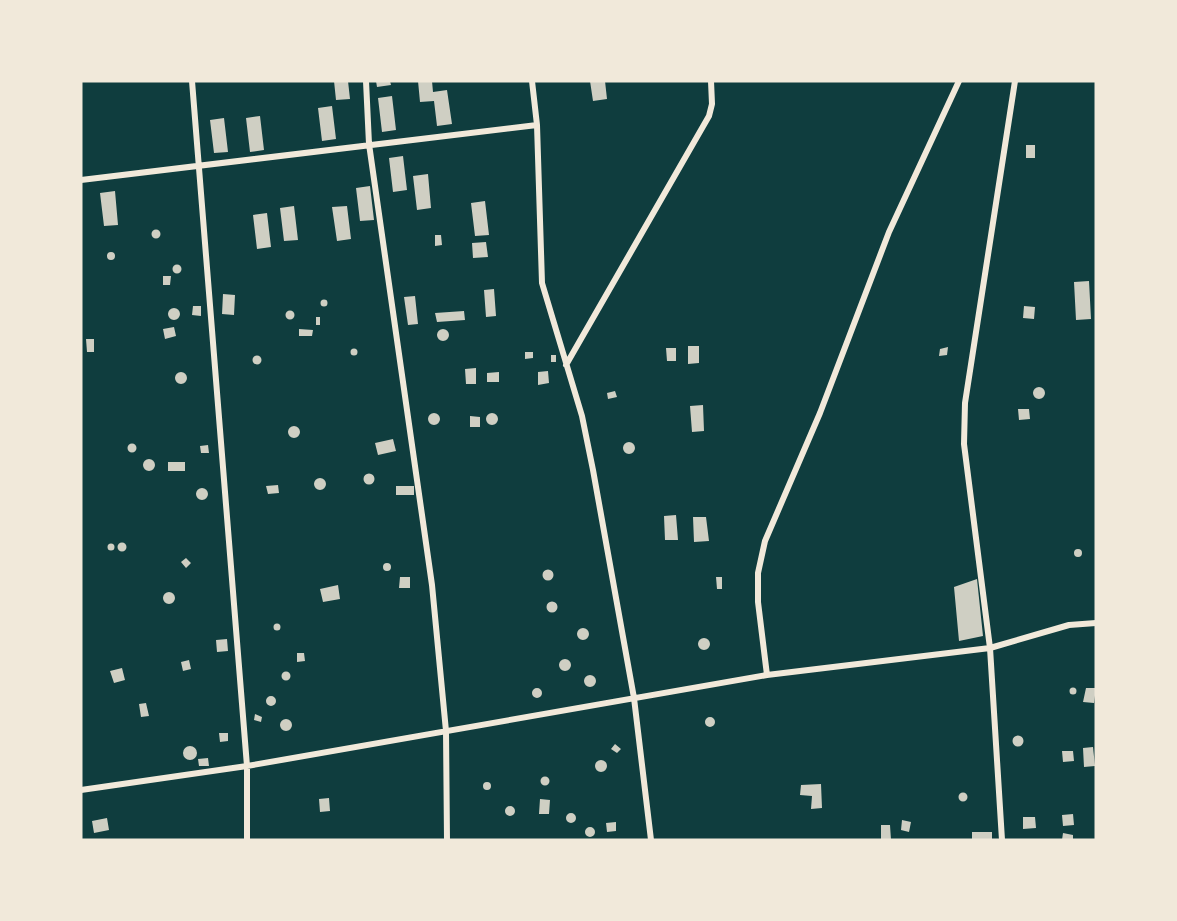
<svg xmlns="http://www.w3.org/2000/svg" width="1177" height="921" viewBox="0 0 1177 921" font-family="'Asap Condensed',sans-serif">
  <style>
    .building { fill: #cfcfc3 }
    .lines { fill: none; stroke-linecap: round; stroke-linejoin: round }
    .minor { stroke: #f1e9da; stroke-width: 6 }
  </style>
  <rect width="100%" height="100%" fill="#0f3d3e"/>
  <!-- building -->
  <path class="building" d="M334 81H348L350 99 336 100Z
    M376 81H390L391 85 377 87Z
    M418 81H432L433 92 447 90 452 124 437 126 434 101 420 102Z
    M590 81H605L607 99 593 101Z
    M392 96 396 130 382 132 378 98Z
    M332 106 336 139 322 141 318 108Z
    M260 116 264 150 250 152 246 118Z
    M224 118 228 152 214 153 210 120Z
    M1026 145H1035V158H1026Z
    M403 156 407 190 393 192 389 158Z
    M428 174 431 208 417 210 413 176Z
    M370 186 374 220 360 221 356 188Z
    M115 191 118 225 104 226 100 193Z
    M485 201 489 235 475 236 471 203Z
    M294 206 298 240 284 241 280 208Z
    M347 206 351 239 337 241 332 207Z
    M267 213 271 247 257 249 253 215Z
    M151.5 234a4.5 4.5 0 1 1 9 0a4.5 4.5 0 1 1-9 0Z
    M435 235H441L442 245 435 246Z
    M486 242 488 257 473 258 472 243Z
    M107 256a4 4 0 1 1 8 0a4 4 0 1 1-8 0Z
    M172.5 269a4.5 4.5 0 1 1 9 0a4.5 4.5 0 1 1-9 0Z
    M163 276H171L170 285H163Z
    M1089 281 1091 319 1076 320 1074 282Z
    M494 289 496 316 486 317 484 290Z
    M223 294 235 295 234 315 222 314Z
    M415 296 418 324 408 325 404 297Z
    M320.5 303a3.5 3.5 0 1 1 7 0a3.5 3.5 0 1 1-7 0Z
    M193 306H201V316L192 315Z
    M1024 306 1035 307 1034 319 1023 318Z
    M168 314a6 6 0 1 1 12 0a6 6 0 1 1-12 0Z
    M285.5 315a4.5 4.5 0 1 1 9 0a4.5 4.5 0 1 1-9 0Z
    M464 311 465 320 437 322 435 313Z
    M316 317H320V325H316Z
    M174 327 176 336 165 339 163 329Z
    M437 335a6 6 0 1 1 12 0a6 6 0 1 1-12 0Z
    M299 329 313 330 312 336H299Z
    M86 339H94V352H87Z
    M688 346H699V363L688 364Z
    M948 347 947 355 939 356 940 349Z
    M666 348H676V361H667Z
    M350.5 352a3.5 3.5 0 1 1 7 0a3.5 3.5 0 1 1-7 0Z
    M525 352H533V358L525 359Z
    M551 355H556V362H551Z
    M252.5 360a4.5 4.5 0 1 1 9 0a4.5 4.5 0 1 1-9 0Z
    M476 368V384H466L465 369Z
    M548 371 549 383 538 385V372Z
    M175 378a6 6 0 1 1 12 0a6 6 0 1 1-12 0Z
    M499 372V382H487V373Z
    M1033 393a6 6 0 1 1 12 0a6 6 0 1 1-12 0Z
    M615 391 617 397 608 399 607 393Z
    M703 405 704 431 692 432 690 406Z
    M1018 409H1029L1030 419 1019 420Z
    M428 419a6 6 0 1 1 12 0a6 6 0 1 1-12 0Z
    M486 419a6 6 0 1 1 12 0a6 6 0 1 1-12 0Z
    M470 416 480 417V427H470Z
    M288 432a6 6 0 1 1 12 0a6 6 0 1 1-12 0Z
    M393 439 396 451 378 455 375 443Z
    M623 448a6 6 0 1 1 12 0a6 6 0 1 1-12 0Z
    M127.5 448a4.5 4.5 0 1 1 9 0a4.5 4.5 0 1 1-9 0Z
    M208 445 209 453H201L200 446Z
    M143 465a6 6 0 1 1 12 0a6 6 0 1 1-12 0Z
    M168 462H185V471H168Z
    M363.5 479a5.5 5.5 0 1 1 11 0a5.5 5.5 0 1 1-11 0Z
    M314 484a6 6 0 1 1 12 0a6 6 0 1 1-12 0Z
    M278 485 279 493 268 494 266 486Z
    M396 486H414V495H396Z
    M196 494a6 6 0 1 1 12 0a6 6 0 1 1-12 0Z
    M676 515 678 540H665L664 516Z
    M693 517H706L709 541 694 542Z
    M117.5 547a4.5 4.5 0 1 1 9 0a4.5 4.5 0 1 1-9 0Z
    M107.5 547a3.5 3.5 0 1 1 7 0a3.5 3.5 0 1 1-7 0Z
    M1074 553a4 4 0 1 1 8 0a4 4 0 1 1-8 0Z
    M186 558 191 563 186 568 181 562Z
    M383 567a4 4 0 1 1 8 0a4 4 0 1 1-8 0Z
    M542.5 575a5.5 5.5 0 1 1 11 0a5.5 5.5 0 1 1-11 0Z
    M400 577H410V588H399Z
    M716 577H722V589H717Z
    M977 579 983 636 959 641 954 587Z
    M338 585 340 599 323 602 320 589Z
    M163 598a6 6 0 1 1 12 0a6 6 0 1 1-12 0Z
    M546.5 607a5.5 5.5 0 1 1 11 0a5.5 5.5 0 1 1-11 0Z
    M273.5 627a3.5 3.5 0 1 1 7 0a3.5 3.5 0 1 1-7 0Z
    M577 634a6 6 0 1 1 12 0a6 6 0 1 1-12 0Z
    M698 644a6 6 0 1 1 12 0a6 6 0 1 1-12 0Z
    M227 639 228 651 217 652 216 640Z
    M297 653H304L305 661 297 662Z
    M559 665a6 6 0 1 1 12 0a6 6 0 1 1-12 0Z
    M189 660 191 669 183 671 181 662Z
    M122 668 125 680 114 683 110 671Z
    M281.5 676a4.5 4.5 0 1 1 9 0a4.5 4.5 0 1 1-9 0Z
    M584 681a6 6 0 1 1 12 0a6 6 0 1 1-12 0Z
    M1069.5 691a3.5 3.5 0 1 1 7 0a3.5 3.5 0 1 1-7 0Z
    M1086 688H1096L1094 703 1083 702Z
    M532 693a5 5 0 1 1 10 0a5 5 0 1 1-10 0Z
    M266 701a5 5 0 1 1 10 0a5 5 0 1 1-10 0Z
    M146 703 149 716 141 717 139 704Z
    M255 714 262 717 261 722 254 720Z
    M705 722a5 5 0 1 1 10 0a5 5 0 1 1-10 0Z
    M280 725a6 6 0 1 1 12 0a6 6 0 1 1-12 0Z
    M219 733H228V741L220 742Z
    M1012.5 741a5.5 5.5 0 1 1 11 0a5.5 5.5 0 1 1-11 0Z
    M615 744 621 749 617 753 611 749Z
    M183 753a7 7 0 1 1 14 0a7 7 0 1 1-14 0Z
    M1093 747 1095 766 1084 767 1083 748Z
    M1062 751H1073L1074 761 1063 762Z
    M208 758 209 766H199L198 759Z
    M595 766a6 6 0 1 1 12 0a6 6 0 1 1-12 0Z
    M540.5 781a4.5 4.5 0 1 1 9 0a4.5 4.5 0 1 1-9 0Z
    M483 786a4 4 0 1 1 8 0a4 4 0 1 1-8 0Z
    M821 784 822 808 811 809 812 796 800 795 801 785Z
    M958.5 797a4.5 4.5 0 1 1 9 0a4.5 4.5 0 1 1-9 0Z
    M329 798 330 811 320 812 319 799Z
    M540 799 550 800 549 814H539Z
    M505 811a5 5 0 1 1 10 0a5 5 0 1 1-10 0Z
    M566 818a5 5 0 1 1 10 0a5 5 0 1 1-10 0Z
    M1073 814 1074 825 1063 826 1062 815Z
    M1023 817H1035L1036 828 1023 829Z
    M107 818 109 830 94 833 92 821Z
    M902 820 911 822 909 832 901 830Z
    M616 822V831L607 832 606 823Z
    M881 825H890L891 840H881Z
    M585 832a5 5 0 1 1 10 0a5 5 0 1 1-10 0Z
    M972 832H992V840H972Z
    M1063 833 1073 835V840H1062Z"/>
  <g class="lines">
    <!-- minor -->
    <path class="minor" d="M192 81 247 766V840
      M366 81 369 144 432 585 446 731 447 840
      M537 125 542 283 582 416 593 470 634 698 651 840
      M81 180 537 125 532 81
      M566 365 709 116 712 104 711 81
      M767 675 758 602V573L765 541 820 413 889 232 959 81
      M81 790 247 766 767 675 990 648 1069 625 1096 623
      M1002 840 990 648 964 444 965 403 1015 81"/>
  </g>
  <!-- border -->
  <rect width="1177" height="921" fill="none" stroke="#f1e9da" stroke-width="165"/>
</svg>
